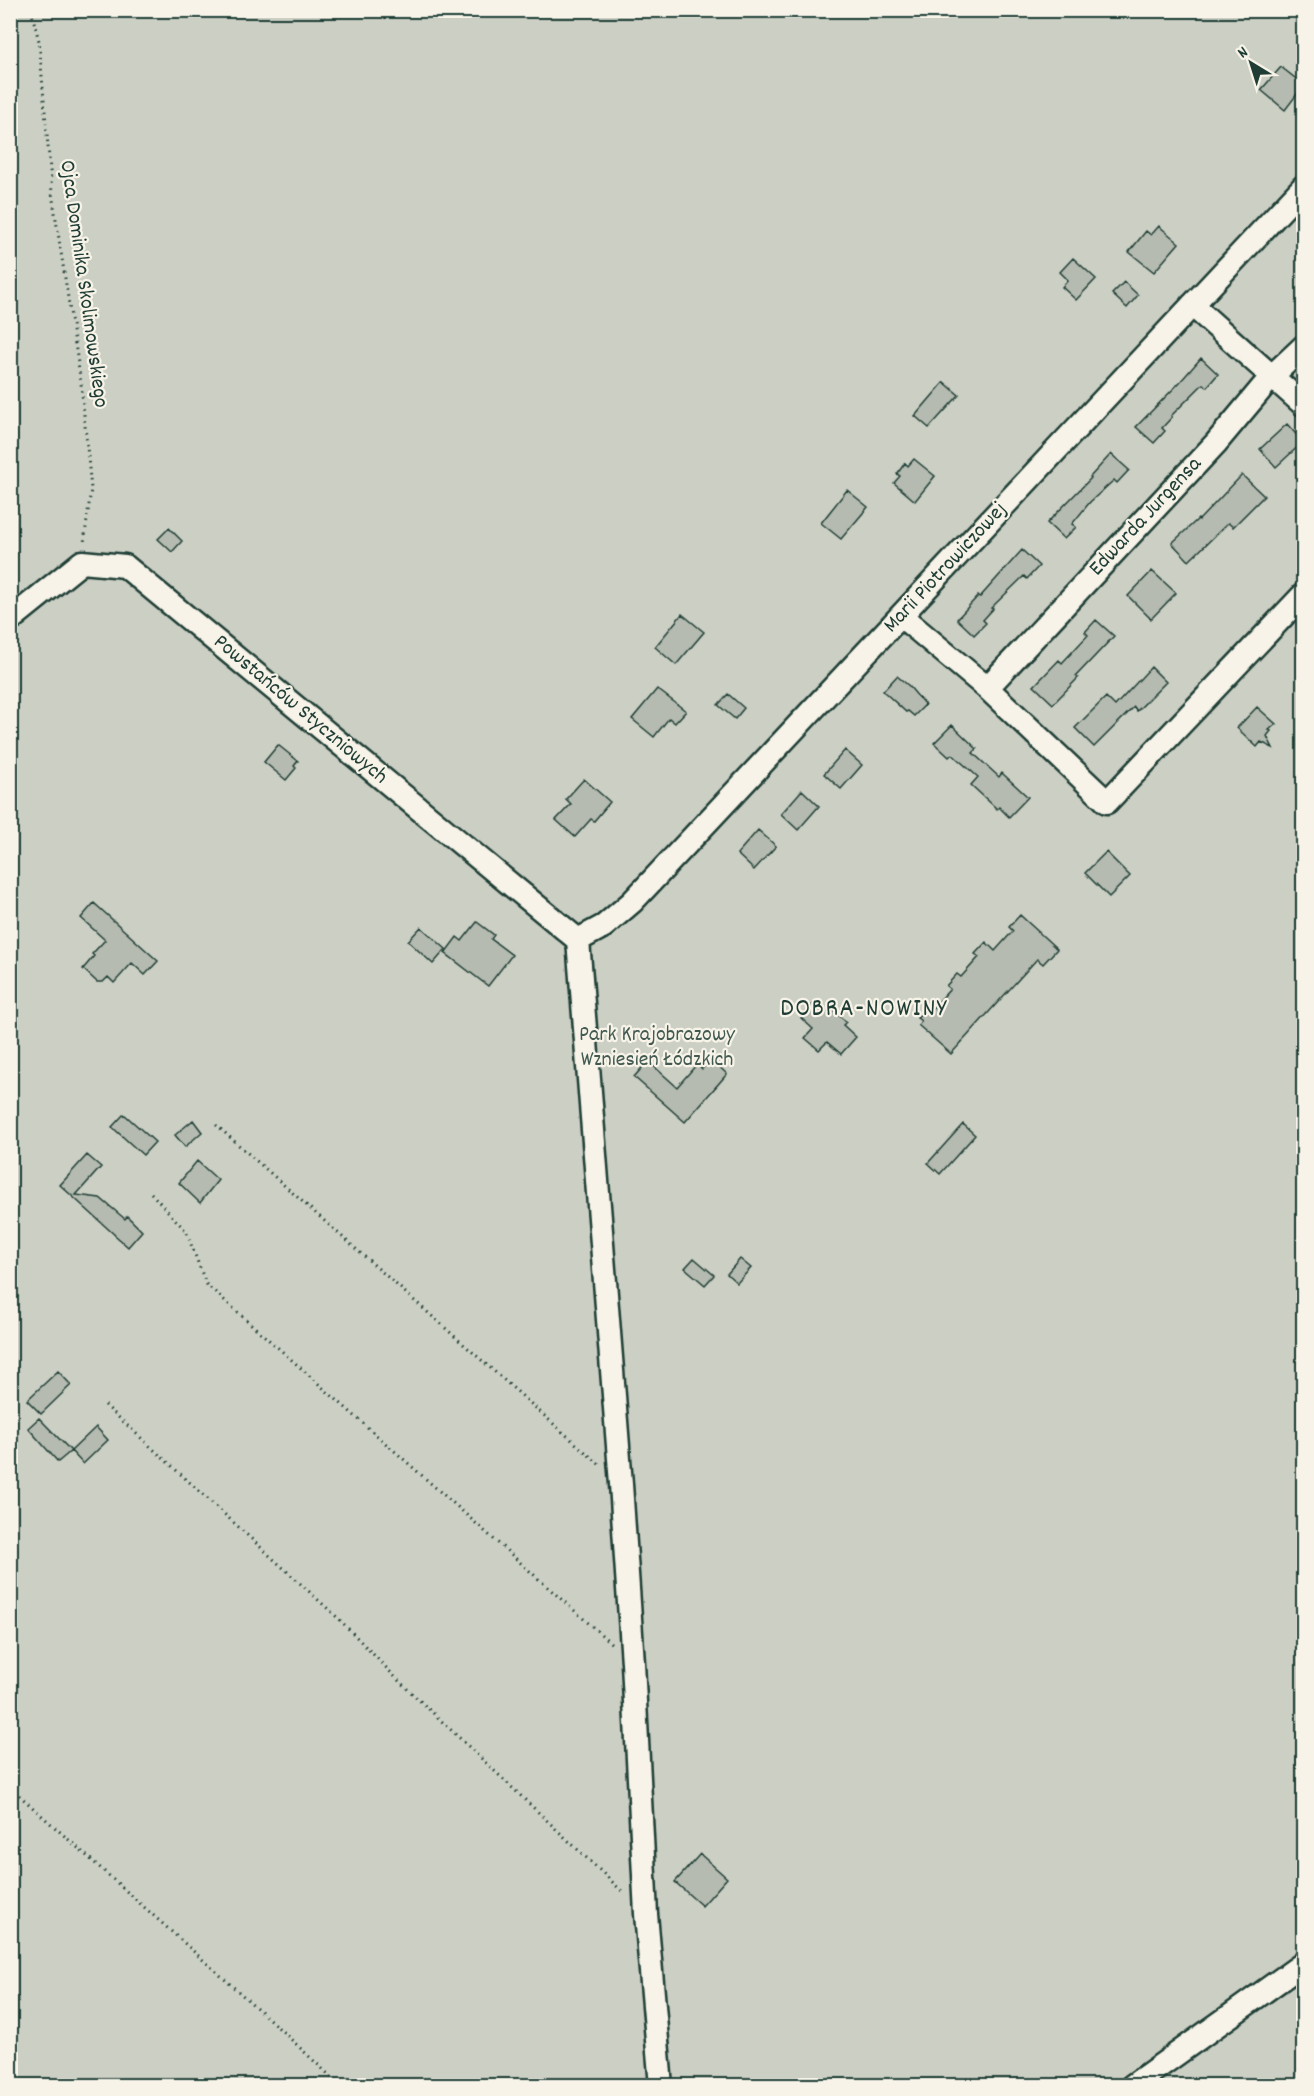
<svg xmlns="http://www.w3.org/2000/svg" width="1314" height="2096" viewBox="0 0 1314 2096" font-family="Dekko,sans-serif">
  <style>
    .green { fill: #cccfc4; stroke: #76867c; stroke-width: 1.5 }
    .building { fill: #b5bbb0; stroke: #1f3d34; stroke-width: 1.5 }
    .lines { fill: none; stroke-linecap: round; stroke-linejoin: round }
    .minor-casing { stroke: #1f3d34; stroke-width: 27 }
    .path { stroke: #1f3d34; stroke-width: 3; stroke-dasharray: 1.5 4.5; stroke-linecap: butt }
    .minor { stroke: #f7f3e8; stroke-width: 22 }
    .labels { text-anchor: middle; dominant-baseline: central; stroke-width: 4.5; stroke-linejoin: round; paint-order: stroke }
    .street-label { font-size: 22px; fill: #1f3d34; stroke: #f7f3e8 }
    .park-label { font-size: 22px; fill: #425a51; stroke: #f7f3e8 }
    .quarter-label { font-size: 26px; letter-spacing: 1.5px; fill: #1f3d34; stroke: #f7f3e8 }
  </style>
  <rect width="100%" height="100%" fill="#eeece1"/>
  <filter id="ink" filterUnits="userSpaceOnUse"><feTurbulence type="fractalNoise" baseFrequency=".0167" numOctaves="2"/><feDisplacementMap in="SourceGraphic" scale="12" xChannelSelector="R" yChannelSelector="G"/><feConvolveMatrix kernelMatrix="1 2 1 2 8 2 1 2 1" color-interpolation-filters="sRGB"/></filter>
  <g filter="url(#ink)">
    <!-- green -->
    <path class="green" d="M11 11H1303V2085L11 2086Z"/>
    <!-- building -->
    <path class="building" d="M1281 67 1304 85 1285 110 1261 90Z
      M1159 226 1179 243 1154 272 1129 252 1146 231 1151 235Z
      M1073 258 1096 279 1076 300 1062 287 1068 280 1060 272Z
      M1124 282 1138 295 1127 308 1112 294Z
      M1201 358 1218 374 1207 387 1203 384 1171 416 1172 417 1162 428 1165 431 1154 443 1136 427 1180 382Z
      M944 382 959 395 929 428 915 416Z
      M1287 424 1303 442 1276 467 1260 449Z
      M1111 454 1129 470 1117 483 1114 480 1090 502 1072 524 1076 527 1064 539 1047 523 1091 478 1090 477Z
      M914 459 935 476 915 501 894 483 900 476 897 474 905 463 908 466Z
      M1242 475 1264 496 1233 527 1228 523 1189 561 1172 543 1198 519 1199 520Z
      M847 490 868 507 841 539 821 523Z
      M169 528 182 541 172 552 158 539Z
      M1022 550 1039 566 1027 579 1024 576 991 608 993 609 983 620 986 623 974 635 957 619 978 596 980 597Z
      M1152 571 1176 593 1151 619 1128 596Z
      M682 614 704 632 676 665 655 647Z
      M1096 620 1114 636 1076 676 1078 678 1053 704 1034 686 1059 660 1062 663 1088 635 1085 632Z
      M1151 667 1166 682 1137 711 1134 707 1094 747 1075 728 1106 697 1115 706Z
      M897 676 909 686 925 705 914 716 908 711 906 712 883 691Z
      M657 689 686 711 675 723 669 718 654 737 632 719Z
      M728 694 744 708 735 719 718 705Z
      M1257 707 1276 724 1269 730 1271 731 1267 736 1273 748 1261 742 1257 747 1237 728Z
      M952 725 977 749 973 753 999 777 1002 773 1028 797 1009 817 999 807 997 809 971 785 978 777 952 754 949 757 934 743Z
      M278 745 298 761 294 766 296 768 286 780 264 762Z
      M845 750 862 765 841 789 824 774Z
      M584 779 610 802 594 821 591 819 575 837 556 820 571 804 566 799Z
      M802 790 819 806 798 830 781 814Z
      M758 830 776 846 754 870 737 854Z
      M1106 852 1130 876 1109 897 1085 873Z
      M94 903 158 961 145 975 132 963 114 983 108 977 103 982H97L83 969 94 956 92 954 105 940 81 918Z
      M1020 915 1057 949 1043 964 1037 959 951 1054 918 1025 921 1021 917 1018 928 1006 932 1009 950 989 946 986 957 974 961 977 979 957 975 954 986 942 995 951 1013 931 1009 927Z
      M477 922 494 935 491 939 512 955 488 986 445 953 457 937 462 941Z
      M421 927 446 949 433 964 408 941Z
      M816 1001 828 1012 831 1008 846 1022 843 1025 856 1037 841 1054 827 1042 819 1050 805 1038 813 1029 801 1018Z
      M711 1059 727 1074 685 1122 634 1077 648 1061 677 1087 697 1064 702 1069Z
      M124 1114 155 1142 143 1155 112 1127Z
      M193 1120 202 1132 185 1147 175 1135Z
      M963 1124 975 1135 940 1174 928 1163Z
      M87 1155 101 1167 76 1195 100 1198 125 1219 127 1216 142 1231 128 1247 60 1185Z
      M197 1161 218 1180 200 1203 179 1183Z
      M694 1258 714 1275 705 1285 685 1268Z
      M740 1259 751 1268 737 1283 727 1274Z
      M58 1371 71 1385 41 1414 27 1400Z
      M39 1418 71 1451 58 1462 28 1428Z
      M96 1427 108 1440 83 1464 71 1451Z
      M700 1854 727 1878 702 1906 675 1882Z"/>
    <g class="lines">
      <defs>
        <path id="minor" d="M1192 305 1304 405
          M901 616 987 688 1107 802 1304 594
          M10 620 82 562 125 566 578 940
          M987 688 1216 443 1272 376 1304 346
          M578 940 621 1484 633 1663 646 1914 661 2086
          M578 940 604 926 632 902 664 868 1304 186
          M1132 2086 1304 1963"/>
      </defs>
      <!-- minor casing -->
      <use href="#minor" class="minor-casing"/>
      <!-- path -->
      <path class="path" d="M31 10 39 41 52 193 81 383 91 489 84 543
        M216 1125 600 1465
        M151 1193 186 1231 206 1284 612 1644
        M105 1405 338 1618 399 1681 625 1894
        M10 1787 269 2019 341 2086"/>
      <!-- minor -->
      <use href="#minor" class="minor"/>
    </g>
  </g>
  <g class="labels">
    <!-- street labels -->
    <g class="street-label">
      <text transform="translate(83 284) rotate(82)">Ojca Dominika Skolimowskiego</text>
      <text transform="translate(1146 517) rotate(-47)">Edwarda Jurgensa</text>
      <text transform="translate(946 568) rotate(-47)">Marii Piotrowiczowej</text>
      <text transform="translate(300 710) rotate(40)">Powstańców Styczniowych</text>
    </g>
    <!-- park labels -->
    <g class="park-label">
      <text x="657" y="1035">Park Krajobrazowy<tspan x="657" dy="25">Wzniesień Łódzkich</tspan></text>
    </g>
    <!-- quarter labels -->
    <g class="quarter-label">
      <text x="864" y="1009">DOBRA-NOWINY</text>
    </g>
  </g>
  <!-- margin -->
  <rect width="1314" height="2096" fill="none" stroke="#f7f3e8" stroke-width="36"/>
  <rect x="18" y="18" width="1278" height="2060" fill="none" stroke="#1f3d34" stroke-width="2" filter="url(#ink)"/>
  <!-- north arrow -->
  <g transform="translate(1251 63) rotate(322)" stroke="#f7f3e8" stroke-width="4.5" paint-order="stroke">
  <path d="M0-4.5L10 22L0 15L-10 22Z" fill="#1f3d34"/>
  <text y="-9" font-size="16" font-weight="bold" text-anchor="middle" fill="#1f3d34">N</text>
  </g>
</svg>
